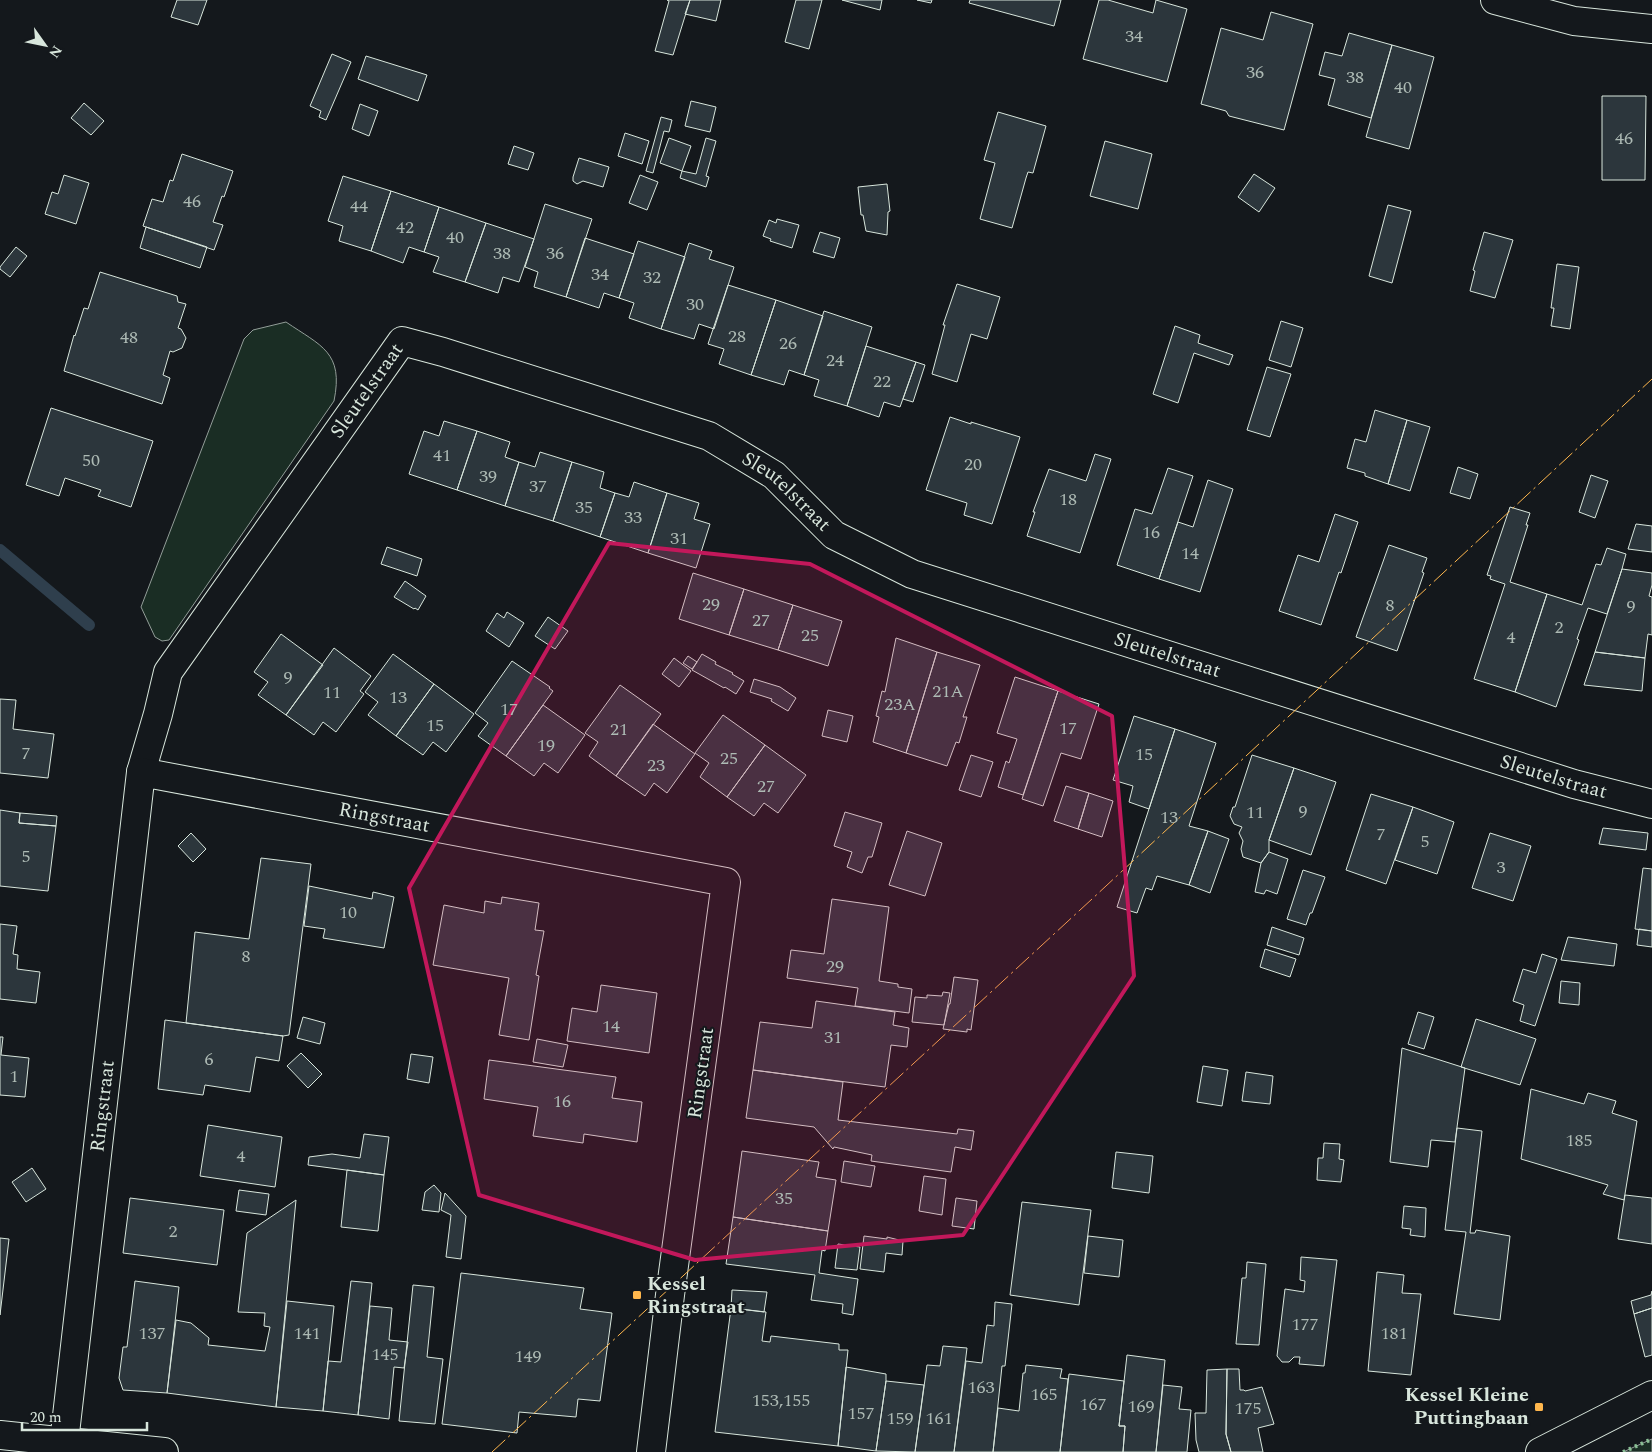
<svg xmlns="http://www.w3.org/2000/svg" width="1652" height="1452" viewBox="0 0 1652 1452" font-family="Spectral,serif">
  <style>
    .green { fill: #1a2d24; stroke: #939e99 }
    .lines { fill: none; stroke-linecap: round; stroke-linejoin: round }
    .stream { stroke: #2f3f4d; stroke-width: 12 }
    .building { fill: #2c363c; stroke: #d8e6dc }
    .minor-casing { stroke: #d8e6dc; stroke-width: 30 }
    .tertiary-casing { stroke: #d8e6dc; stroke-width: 30 }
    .minor { stroke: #14181c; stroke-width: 28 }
    .tertiary { stroke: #14181c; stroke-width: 28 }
    .hedge { stroke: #8ac095; stroke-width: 4; stroke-dasharray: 2.5 4; stroke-linecap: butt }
    .power { stroke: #ffb74d; stroke-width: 1; stroke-dasharray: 18 4 2.5 4; stroke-linecap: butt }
    .marked { fill: #c2185b; fill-opacity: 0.2; stroke: #c2185b; stroke-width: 4; stroke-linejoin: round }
    .poi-dot { fill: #ffb74d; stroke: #14181c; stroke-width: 2 }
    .labels { text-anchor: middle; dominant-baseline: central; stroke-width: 4; stroke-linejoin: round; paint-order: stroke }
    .number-label { font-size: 18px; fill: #adbab4 }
    .street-label { font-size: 20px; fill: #d8e6dc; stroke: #14181c }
    .poi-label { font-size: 20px; font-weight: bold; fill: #d8e6dc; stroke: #14181c; text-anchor: start }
  </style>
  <rect width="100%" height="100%" fill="#14181c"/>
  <!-- green -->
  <path class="green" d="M286 322C321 346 344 352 334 401L169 640 162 641 155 637 141 607 244 339 253 330Z
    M1652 1439V1452H1623Z"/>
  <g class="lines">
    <!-- stream -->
    <path class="stream" d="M0 550 89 625"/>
  </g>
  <!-- building -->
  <path class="building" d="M177 0H207L198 25 171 17Z
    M667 0H690L673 55 655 51 669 1Z
    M690 0H721L716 21 685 14Z
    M796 0H822L809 49 785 42Z
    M842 0H882L880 10Z
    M917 0H932L931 3Z
    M970 0H1061L1054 26 969 3Z
    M1099 0H1108L1153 13 1156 0 1187 9 1167 82 1083 59Z
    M1271 12 1313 24 1284 130 1229 116 1226 111 1201 104 1221 28 1263 40Z
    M1349 33 1392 45 1371 118 1328 105 1335 79 1319 75 1325 52 1342 56Z
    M1392 45 1434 57 1409 149 1366 137Z
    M332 54 351 62 326 120 319 117 321 111 310 106Z
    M366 56 427 75 418 101 358 79Z
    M1602 96H1646L1645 180H1602Z
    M691 101 716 107 710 132 685 126Z
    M84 103 104 121 91 135 71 118Z
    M360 104 378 111 369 136 352 129Z
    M998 112 1046 126 1033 173 1028 172 1026 178 1012 228 980 219 995 163 984 160Z
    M661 117 672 120 669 132 664 131 653 173 646 171Z
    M625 133 649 141 642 164 618 156Z
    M669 138 691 146 682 171 660 163Z
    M706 138 716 141 706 176 709 177 706 187 680 178 682 171 696 174Z
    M1105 141 1152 154 1138 209 1090 196Z
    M514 146 534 153 528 170 508 164Z
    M182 154 233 171 224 197 222 196 213 222 223 225 214 250 143 226 152 199 163 202 170 180 173 181Z
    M579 158 609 167 603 187 583 181 577 184 573 181V177Z
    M1254 174 1275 188 1259 212 1238 197Z
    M64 175 89 183 76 224 45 214 52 192 58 194Z
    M640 175 658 182 647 210 629 203Z
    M343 176 391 191 371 251 339 241 343 226 328 221Z
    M887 184 890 211 888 212 887 235 866 231 863 215H861L858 187Z
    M391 191 439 207 424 252 409 247 403 263 371 251Z
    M545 204 592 219 566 297 534 287 538 272 525 267Z
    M1388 205 1411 211 1392 283 1369 276Z
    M439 207 486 223 465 282 433 272 439 257 424 252Z
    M777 219 799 225 792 248 770 241 771 239 763 236 769 220 776 223Z
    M486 223 534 239 519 282 503 277 498 293 465 282Z
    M146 227 207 247 200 268 140 248Z
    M820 232 840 238 834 258 813 252Z
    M1484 232 1513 240 1495 298 1470 291 1475 271 1473 270Z
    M585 238 634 254 619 298 604 293 599 308 566 297Z
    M638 241 685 257 661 329 629 318 634 303 619 298Z
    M689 243 712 251 709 259 734 267 714 329 699 324 694 339 661 329Z
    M16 247 27 256 10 277 0 269V267Z
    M1557 264 1579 267 1570 329 1551 326 1554 308H1551Z
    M100 272 177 296 178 302 186 304 178 328 181 329 186 338 182 348 173 352 170 351 163 375 170 378 162 404 64 371 74 335 75 336 84 308 88 309Z
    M957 284 1000 297 987 339 971 334 957 382 932 374 945 325H943Z
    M728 285 776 300 751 375 719 364 724 349 708 344Z
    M776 300 823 316 804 375 789 370 784 385 751 375Z
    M824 311 872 327 847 406 814 396 819 380 804 375Z
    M1281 321 1303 328 1291 367 1269 360Z
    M1175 326 1200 335 1198 343 1233 355 1229 365 1194 353 1178 403 1153 394Z
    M866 346 916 362 900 407 884 402 879 417 847 406Z
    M916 362 925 365 913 402 903 399Z
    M1267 367 1291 374 1270 437 1247 430Z
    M51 408 153 441 131 507 98 496 101 490 65 478 59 496 26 485Z
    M1375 410 1407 420 1388 484 1365 476V473L1347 468 1355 439 1366 442Z
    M950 417 971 424V422L1020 437 992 524 964 515 967 503 926 490Z
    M1407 420 1430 427 1410 491 1388 484Z
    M444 421 477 431 457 490 409 474 424 431 439 436Z
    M477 431 510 442 505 457 519 462 505 506 457 490Z
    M540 452 572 462 553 521 505 506 519 462 535 467Z
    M1095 454 1111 459 1080 553 1027 536 1035 512H1033L1049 469 1086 481Z
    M572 462 604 472 600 488 615 493 600 537 553 521Z
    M1458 467 1478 474 1470 499 1450 493Z
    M1168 468 1193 476 1159 579 1117 565 1135 509 1152 514Z
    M1591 475 1608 481 1595 518 1579 512Z
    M1208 480 1233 489 1200 592 1159 579 1178 522 1193 527Z
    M634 482 667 493 648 553 600 537 615 493 629 497Z
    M667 493 699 503 694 519 710 524 696 568 648 553Z
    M1510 507 1530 513 1526 525H1528L1510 582 1547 594 1515 692 1474 679 1505 584 1490 579 1491 576 1487 575Z
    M1335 514 1358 522 1341 573 1339 572 1321 625 1279 611 1298 555 1319 562Z
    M1636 524 1652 526V552L1628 549Z
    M1389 545 1427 558 1422 572 1424 573 1397 651 1356 637Z
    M387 547 422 559 417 576 381 564Z
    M1607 548 1626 554 1622 569 1607 614 1588 608 1577 639 1579 640 1556 707 1515 692 1547 594 1582 605 1596 564 1601 565Z
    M1622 569 1652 573V585L1649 596 1652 597V635L1648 634 1645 658 1595 652Z
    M693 573 744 589 729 635 679 619Z
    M405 581 426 596 418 610 415 608 414 609 394 597Z
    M744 589 793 605 778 650 729 635Z
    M793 605 842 621 828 666 778 650Z
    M507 612 524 623 509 647 486 631 497 613 504 618Z
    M548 617 568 631 555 649 535 636Z
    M281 634 323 665 286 715 258 695 268 682 254 672Z
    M896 638 937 652 906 753 873 742 879 717 876 716 882 691 885 692Z
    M334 648 371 676 360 691 364 694 336 732 323 722 314 735 286 715Z
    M937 652 980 665 963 717H967L959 743 956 742 947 766 906 753Z
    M1595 652 1645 658 1642 691 1584 685Z
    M393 654 434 684 396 736 368 715 378 702 365 692Z
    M702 654 716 662 715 664 733 673 732 674 744 681 736 694 725 687 724 688 692 670Z
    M688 656 697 662 692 669 683 663Z
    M674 658 691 671 679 687 662 674Z
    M512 661 550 687 549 688 553 691 506 756 478 736 488 723 475 713Z
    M1015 677 1058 691 1023 795 998 787 1006 761 1009 763 1017 739 997 733Z
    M754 679 780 687 796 698 788 711 771 701 772 699 750 692Z
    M434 684 474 714 446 752 433 742 423 755 396 736Z
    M620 685 661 714 616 776 589 756 598 742 585 733Z
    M1058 691 1099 704 1081 759 1061 753 1043 806 1022 799Z
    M0 699 16 700 13 729 54 734 48 778 0 773Z
    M543 705 585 735 558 773 544 763 534 776 506 756Z
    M828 710 853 716 847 742 822 736Z
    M723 715 765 745 727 797 700 777 709 763 695 753Z
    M1134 716 1175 729 1149 809 1129 802 1133 786 1113 780Z
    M653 724 695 754 667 793 654 783 645 796 616 776Z
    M1175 729 1216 743 1189 826 1208 831 1189 885 1157 876 1152 890 1146 888 1137 913 1117 907Z
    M765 745 806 775 778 813 764 803 754 816 727 797Z
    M971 755 993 762 981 797 959 790Z
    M1252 755 1294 768 1269 840V852L1261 863 1243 857 1241 849 1243 841 1239 833 1242 827 1234 824 1230 816 1233 807H1235Z
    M1294 768 1336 782 1311 855 1269 840Z
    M1066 786 1089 793 1078 829 1054 821Z
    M1089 793 1113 801 1102 837 1078 829Z
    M1371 794 1413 807 1386 884 1346 870Z
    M1413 807 1454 822 1437 874 1395 860Z
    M0 810 20 813 19 823 56 826 48 891 0 886Z
    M845 812 882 823 872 857H868L862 873 847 867 852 852 834 846Z
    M20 813 57 816 56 826 19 823Z
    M1603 828 1648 833 1646 850 1599 844Z
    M907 831 942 843 925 896 889 885Z
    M1208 831 1229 839 1210 893 1189 885Z
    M191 833 206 849 193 862 178 846Z
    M1490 833 1531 846 1513 901 1472 888Z
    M1269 852 1288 859 1277 894 1266 890 1264 894 1255 892 1261 863Z
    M261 858 311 864 289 1035 283 1036 186 1023 195 932 249 939Z
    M1643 868 1652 869V931L1635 929Z
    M1303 870 1325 877 1312 913H1310L1306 925 1287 919Z
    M309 886 372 899 373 892 394 897 384 948 323 938 325 929 304 926Z
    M502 897 539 903 535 930 544 931 536 975 539 976 529 1040 499 1035 509 978 433 965 444 905 484 913 485 901 501 904Z
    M832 899 889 907 879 981 898 984V987L912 989 909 1013 855 1006 858 988 787 978 791 950 824 954Z
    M0 924 17 926 13 954 18 955 17 969 40 972 36 1003 0 999Z
    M1272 927 1304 938 1299 955 1267 945Z
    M1639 929 1652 931V947L1637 945Z
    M1568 937 1617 944 1614 966 1561 960Z
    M1265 949 1296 959 1290 977 1260 967Z
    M1542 954 1557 959 1535 1026 1520 1021 1524 1005 1513 1001 1523 969 1536 973Z
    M954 977 978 980 971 1030 967 1029V1032L943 1029 949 1004H950Z
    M1561 981 1580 983 1579 1005 1559 1003Z
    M601 985 657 993 649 1053 567 1041 572 1008 597 1012Z
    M943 992 950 993 944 1025 912 1022 915 997 927 998V995L942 996Z
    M816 1001 895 1012 893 1025 909 1028 907 1047 891 1045 885 1087 753 1070 760 1022 812 1028Z
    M1418 1012 1434 1017 1424 1049 1408 1044Z
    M303 1017 325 1023 320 1044 297 1038Z
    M1476 1019 1536 1039 1520 1085 1461 1067Z
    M165 1020 283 1036 279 1061 256 1057 250 1092 205 1085 203 1095 158 1089Z
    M0 1037H3L1 1055 29 1058 25 1097 0 1095Z
    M537 1039 568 1045 563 1067 533 1062Z
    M1402 1048 1465 1068 1455 1142 1431 1140 1428 1167 1390 1162Z
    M301 1053 322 1074 308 1088 287 1066Z
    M411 1054 433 1057 429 1083 407 1079Z
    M489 1060 616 1077 612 1098 642 1102 637 1142 584 1134 583 1143 533 1136 538 1107 484 1099Z
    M1203 1066 1228 1070 1222 1106 1197 1102Z
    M753 1070 843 1082 838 1120 957 1134 958 1129 974 1131 971 1150 955 1147 951 1172 871 1161 872 1155 834 1147 833 1149 814 1127 746 1118Z
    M1246 1072 1273 1076 1270 1104 1242 1101Z
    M1531 1089 1584 1104 1588 1093 1616 1101 1612 1113 1637 1121 1624 1200 1603 1194 1608 1185 1521 1159Z
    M208 1125 282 1137 275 1187 200 1176Z
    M1457 1128 1482 1131 1470 1233H1475L1476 1230 1510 1236 1500 1320 1454 1314 1466 1232 1445 1230Z
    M364 1134 389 1137 384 1175 308 1165 309 1157 332 1154 360 1158Z
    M1324 1143 1340 1144 1339 1159 1344 1160 1341 1182 1317 1180 1318 1158H1323Z
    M742 1151 819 1162 816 1177 836 1180 828 1231 733 1217Z
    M1116 1152 1153 1156 1149 1193 1112 1188Z
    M844 1161 875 1166 871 1187 841 1182Z
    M32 1168 46 1189 26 1202 12 1182Z
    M347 1170 384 1175 378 1231 341 1227Z
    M924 1176 946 1179 942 1215 919 1211Z
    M434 1185 441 1193 439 1212 422 1210 425 1192Z
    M239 1190 269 1194 266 1215 236 1211Z
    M445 1193 466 1216 461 1259 446 1257 451 1215 441 1210Z
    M1625 1195 1652 1198V1244L1618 1239Z
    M130 1198 224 1210 217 1265 123 1253Z
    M956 1198 977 1201 974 1229 952 1226Z
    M296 1200 276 1407 167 1393 176 1320 191 1323 209 1338 208 1345 265 1351 270 1327 264 1326 265 1313 238 1312 247 1233Z
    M1022 1202 1091 1210 1079 1305 1010 1295Z
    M1404 1206 1426 1208 1425 1237 1410 1235 1411 1229 1402 1228Z
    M733 1217 828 1231 825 1251 822 1250 819 1273 858 1279 853 1315 842 1313 843 1304 811 1300 815 1275 726 1264Z
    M864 1236 887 1239V1237L903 1241 902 1255 886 1253 884 1272 860 1269Z
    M1088 1236 1123 1240 1119 1277 1084 1273Z
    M0 1238 9 1239 0 1315Z
    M838 1244 860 1247 857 1270 835 1268Z
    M1301 1257 1337 1260 1324 1366 1299 1364 1300 1357H1294L1289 1362H1282L1277 1356 1285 1289 1304 1292 1305 1281 1300 1280Z
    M1247 1262 1266 1264 1259 1345 1236 1344 1242 1278H1246Z
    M1377 1272 1404 1275 1402 1293 1421 1294 1411 1375 1368 1371Z
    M461 1273 584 1288 580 1309 612 1313 600 1401 578 1399 576 1417 519 1412 517 1433 442 1424Z
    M135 1281 179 1287 167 1393 123 1390 119 1378 123 1347H127Z
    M351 1281 372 1283 358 1415 323 1411 328 1361 341 1362Z
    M413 1285 434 1287 427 1357 443 1359 435 1424 399 1421Z
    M732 1290 767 1292 764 1312 731 1308Z
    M1652 1291V1308L1634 1314 1631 1301 1651 1295Z
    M287 1301 334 1306 323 1411 276 1407Z
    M995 1302 1012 1304 1005 1366H1002L993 1452H954L966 1361 982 1363 987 1325 994 1326Z
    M370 1306 392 1308 389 1340 408 1342 404 1368 394 1367 389 1419 358 1415Z
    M731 1308 766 1312 762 1341 770 1342 771 1336 839 1344V1350H848L838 1446 715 1432Z
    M1652 1308V1355L1645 1357 1634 1314Z
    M943 1346 967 1348 954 1452H915L927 1365 940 1366Z
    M1127 1355 1165 1360 1156 1452H1123L1125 1426H1119Z
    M1026 1365 1062 1369 1060 1378 1068 1379 1060 1452H993L998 1408 1019 1411 1023 1373H1025Z
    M846 1367 886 1374V1381L876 1451 838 1446Z
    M1227 1369 1226 1434 1231 1452H1199L1196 1440 1195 1413H1206L1207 1370Z
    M1227 1369H1239L1240 1390H1244L1245 1391 1262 1387 1274 1424 1258 1428 1263 1452H1231L1226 1434Z
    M1069 1374 1124 1381 1119 1426H1125L1123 1452H1060Z
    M886 1381 924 1385 915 1452 876 1451Z
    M1163 1385 1182 1387 1179 1409 1191 1410 1187 1452H1156Z"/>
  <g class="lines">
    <defs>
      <g id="minor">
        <path d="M1495 0 1574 21 1652 29"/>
        <path id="s1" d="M141 772 158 714 168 672 402 341 443 352 709 436 774 475 834 535 912 574 1574 784 1652 804"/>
        <path id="s2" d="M64 1442 141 772 726 882 670 1295 651 1452"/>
      </g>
      <path id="tertiary" d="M0 1435 164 1452
        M1540 1452 1652 1395"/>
    </defs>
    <!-- minor casing -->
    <use href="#minor" class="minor-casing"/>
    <!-- tertiary casing -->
    <use href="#tertiary" class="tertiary-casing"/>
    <!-- minor -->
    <use href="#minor" class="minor"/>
    <!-- tertiary -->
    <use href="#tertiary" class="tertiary"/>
    <!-- hedge -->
    <path class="hedge" d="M1623 1452 1652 1439"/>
    <!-- power -->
    <path class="power" d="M492 1452 1092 899 1652 379"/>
  </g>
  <!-- marked area -->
  <path class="marked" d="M609 543 810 564 1112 716 1134 976 963 1235 695 1260 479 1195 409 888Z"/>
  <!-- markers -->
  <g class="poi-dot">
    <rect x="632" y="1290" width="10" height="10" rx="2.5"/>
    <rect x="1534" y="1402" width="10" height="10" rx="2.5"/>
  </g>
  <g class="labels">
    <!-- number labels -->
    <g class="number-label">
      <text x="1134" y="36">34</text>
      <text x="1255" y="72">36</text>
      <text x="1355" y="77">38</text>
      <text x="1403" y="87">40</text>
      <text x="1624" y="138">46</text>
      <text x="192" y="201">46</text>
      <text x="359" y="206">44</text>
      <text x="405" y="227">42</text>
      <text x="455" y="237">40</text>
      <text x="502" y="253">38</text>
      <text x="555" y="253">36</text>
      <text x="600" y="274">34</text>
      <text x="652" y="277">32</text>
      <text x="695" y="304">30</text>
      <text x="737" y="336">28</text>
      <text x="129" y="337">48</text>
      <text x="788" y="343">26</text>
      <text x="835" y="360">24</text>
      <text x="882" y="381">22</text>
      <text x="442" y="455">41</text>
      <text x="91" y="460">50</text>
      <text x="973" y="464">20</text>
      <text x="488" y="476">39</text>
      <text x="538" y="486">37</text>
      <text x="1068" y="499">18</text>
      <text x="584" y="507">35</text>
      <text x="633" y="517">33</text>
      <text x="1151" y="532">16</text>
      <text x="679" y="538">31</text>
      <text x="1190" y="553">14</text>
      <text x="711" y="604">29</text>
      <text x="1390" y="605">8</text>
      <text x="1631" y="606">9</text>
      <text x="761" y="620">27</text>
      <text x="1559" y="627">2</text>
      <text x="810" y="635">25</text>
      <text x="1511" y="637">4</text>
      <text x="288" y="677">9</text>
      <text x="948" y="691">21A</text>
      <text x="332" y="692">11</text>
      <text x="398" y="697">13</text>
      <text x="900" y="704">23A</text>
      <text x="509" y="709">17</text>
      <text x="435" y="725">15</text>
      <text x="1068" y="728">17</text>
      <text x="619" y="729">21</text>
      <text x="546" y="745">19</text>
      <text x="26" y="753">7</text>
      <text x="1144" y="754">15</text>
      <text x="729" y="758">25</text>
      <text x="656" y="765">23</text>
      <text x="766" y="786">27</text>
      <text x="1303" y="811">9</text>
      <text x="1255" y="812">11</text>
      <text x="1169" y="817">13</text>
      <text x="1381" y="834">7</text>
      <text x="1425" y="841">5</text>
      <text x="26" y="856">5</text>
      <text x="1501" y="867">3</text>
      <text x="348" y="912">10</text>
      <text x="246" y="956">8</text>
      <text x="835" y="966">29</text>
      <text x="611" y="1026">14</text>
      <text x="833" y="1037">31</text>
      <text x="209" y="1059">6</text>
      <text x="14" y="1076">1</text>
      <text x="562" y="1101">16</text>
      <text x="1579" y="1140">185</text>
      <text x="241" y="1156">4</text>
      <text x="784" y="1198">35</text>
      <text x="173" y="1231">2</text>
      <text x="1305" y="1324">177</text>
      <text x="152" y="1333">137</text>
      <text x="307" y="1333">141</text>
      <text x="1394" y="1333">181</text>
      <text x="385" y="1354">145</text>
      <text x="528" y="1356">149</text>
      <text x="981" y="1387">163</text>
      <text x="1044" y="1394">165</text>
      <text x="781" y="1400">153,155</text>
      <text x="1093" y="1404">167</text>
      <text x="1141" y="1406">169</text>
      <text x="1248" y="1408">175</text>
      <text x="861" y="1413">157</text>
      <text x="900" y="1418">159</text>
      <text x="939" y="1418">161</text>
    </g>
    <!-- street labels -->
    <g class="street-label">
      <text stroke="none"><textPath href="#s1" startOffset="448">Sleutelstraat</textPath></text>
      <text stroke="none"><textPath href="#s1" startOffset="926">Sleutelstraat</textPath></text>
      <text stroke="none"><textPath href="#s1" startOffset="1346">Sleutelstraat</textPath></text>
      <text stroke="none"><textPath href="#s1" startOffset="1751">Sleutelstraat</textPath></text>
      <text stroke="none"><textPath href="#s2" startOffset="922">Ringstraat</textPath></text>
      <text transform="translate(701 1073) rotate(-82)">Ringstraat</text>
      <text stroke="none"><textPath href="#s2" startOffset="338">Ringstraat</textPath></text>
    </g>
    <!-- poi labels -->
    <g class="poi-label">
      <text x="647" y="1284">Kessel<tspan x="647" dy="23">Ringstraat</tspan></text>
      <text x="1529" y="1395" text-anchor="end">Kessel Kleine<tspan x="1529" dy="23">Puttingbaan</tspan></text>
    </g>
  </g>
  <!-- north arrow -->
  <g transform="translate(45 45) rotate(123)" stroke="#14181c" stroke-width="4" paint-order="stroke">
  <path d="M0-4L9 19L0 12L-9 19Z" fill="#d8e6dc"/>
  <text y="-8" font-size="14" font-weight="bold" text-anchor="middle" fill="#d8e6dc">N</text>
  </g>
  <!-- scale -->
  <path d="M22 1422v8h125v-8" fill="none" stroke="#d8e6dc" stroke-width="2.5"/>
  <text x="30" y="1422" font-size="15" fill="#d8e6dc" stroke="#14181c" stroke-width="4" paint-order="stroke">20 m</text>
</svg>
